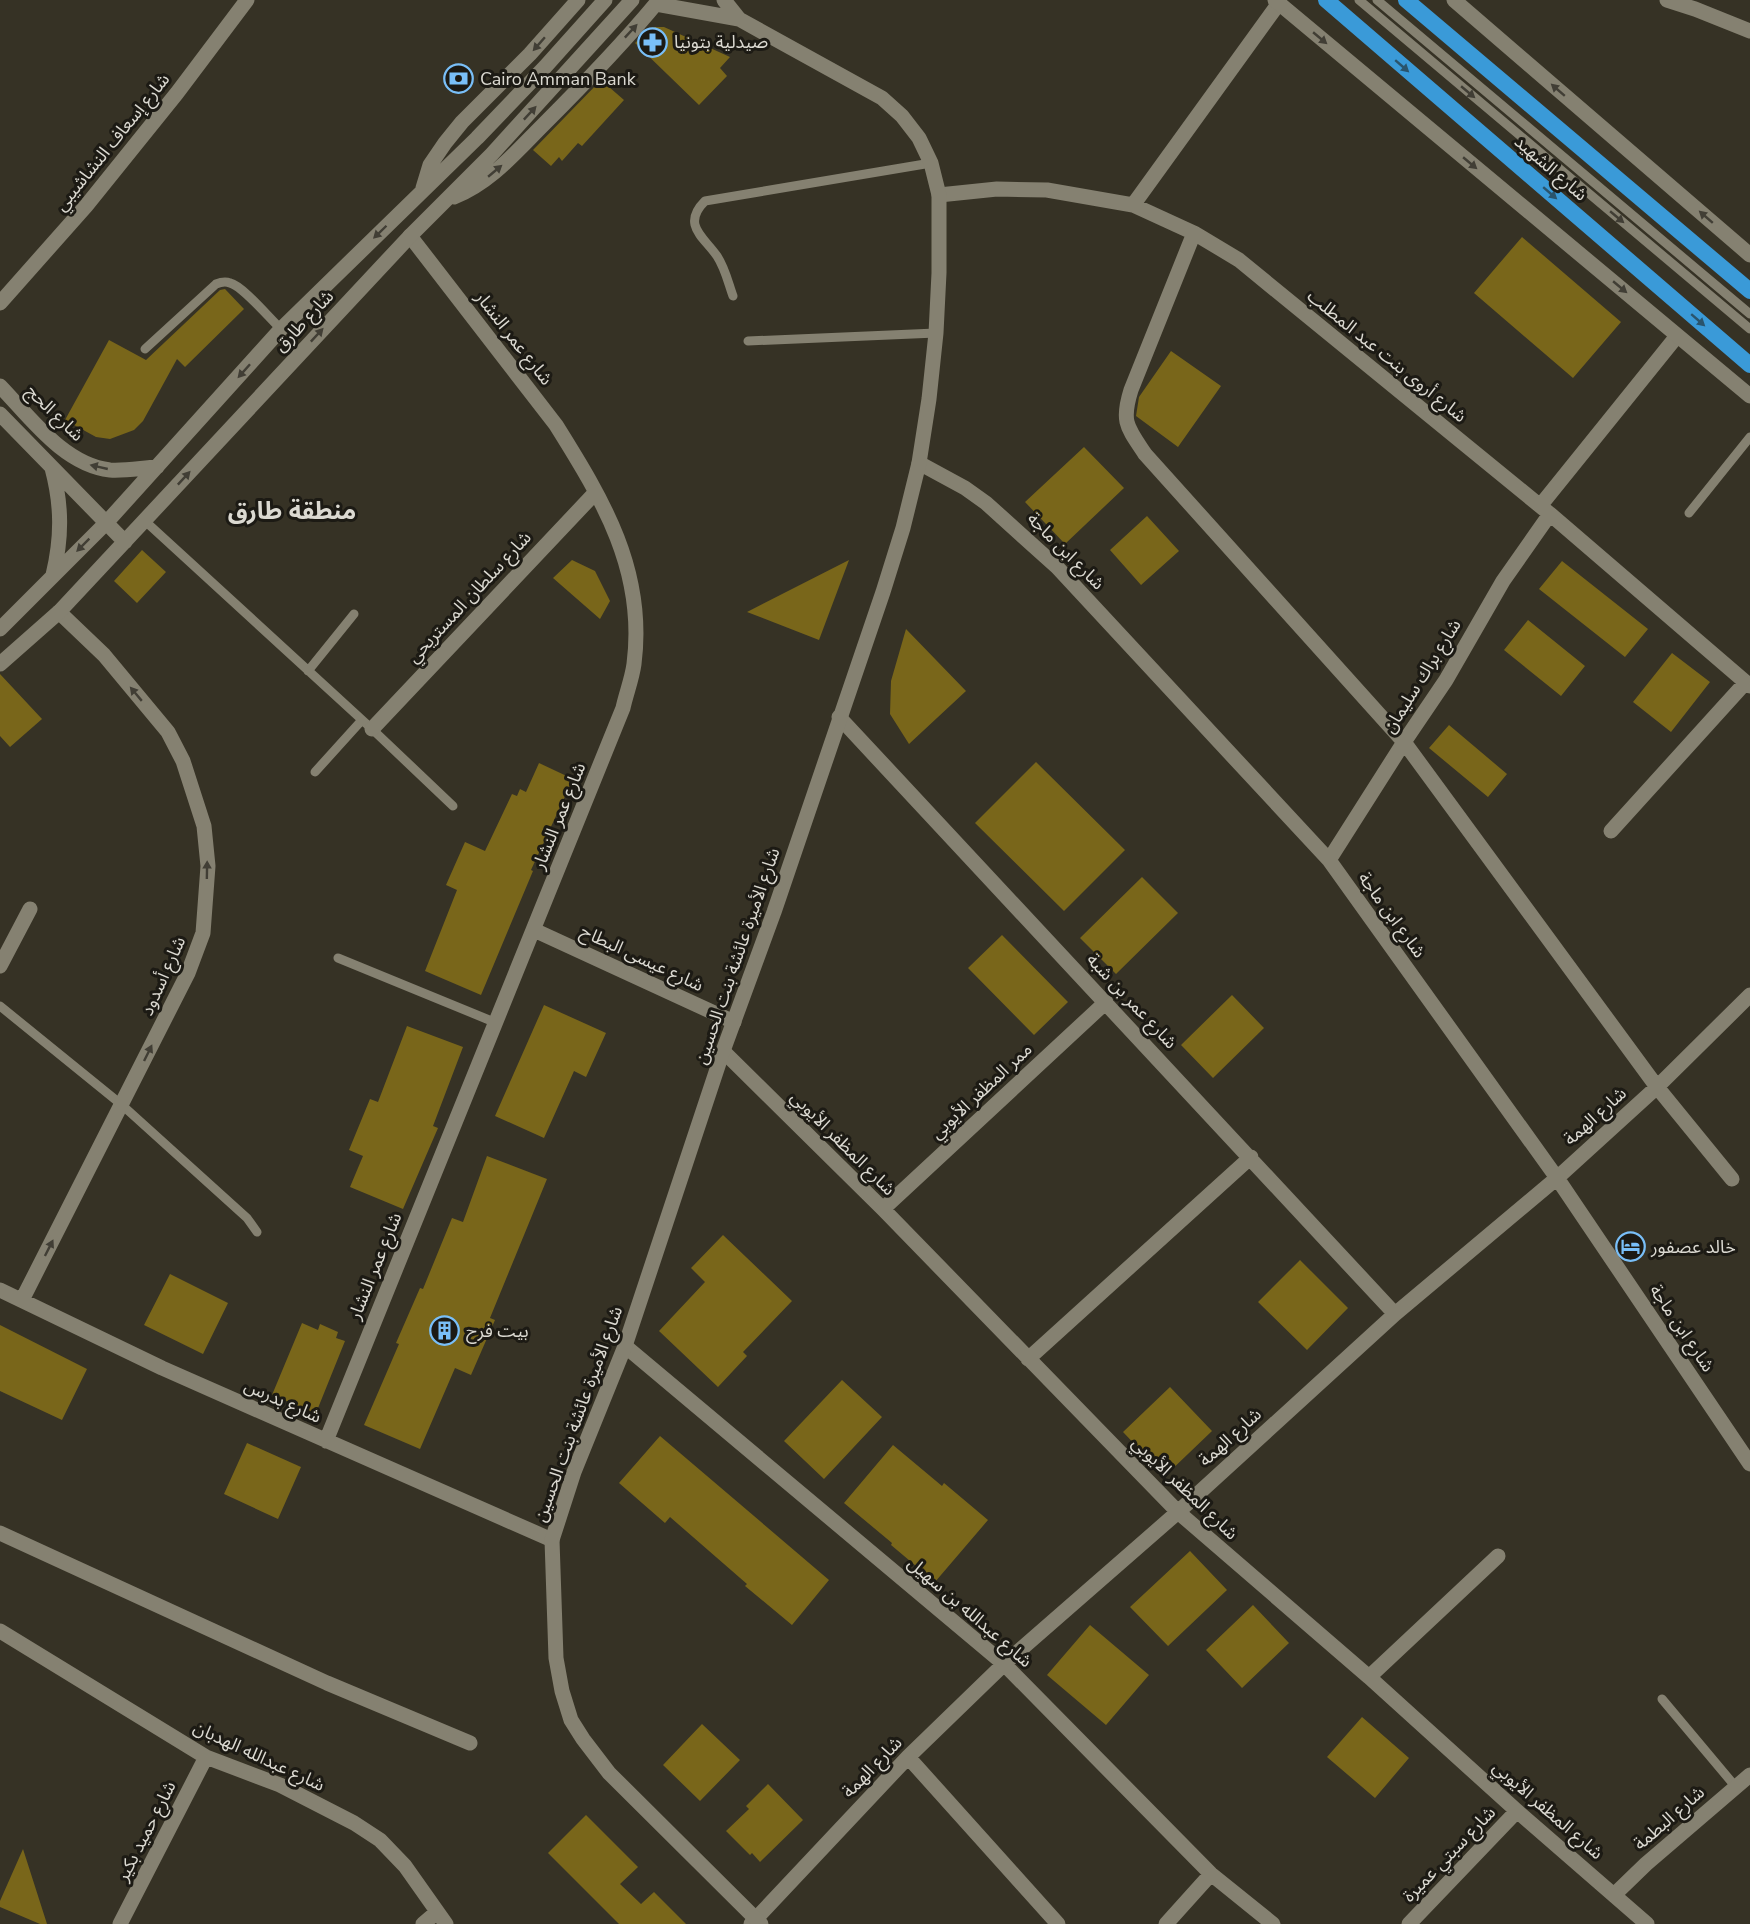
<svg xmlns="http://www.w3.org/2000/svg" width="1750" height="1924" viewBox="0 0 1750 1924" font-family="'Nunito Sans','Noto Sans Arabic',sans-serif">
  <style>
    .building { fill: #79661a }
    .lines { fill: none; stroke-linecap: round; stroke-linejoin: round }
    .service { stroke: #858171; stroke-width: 9 }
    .minor { stroke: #858171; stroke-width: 15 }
    .tertiary { stroke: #858171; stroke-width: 15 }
    .trunk { stroke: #3a9ad8; stroke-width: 16 }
    .oneway { fill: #413e35 }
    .oneway2 { fill: #2a546c }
    .labels { text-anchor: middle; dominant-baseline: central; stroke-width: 6; stroke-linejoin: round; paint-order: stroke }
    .poi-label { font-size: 18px; fill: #dbd9d1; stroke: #1c1a14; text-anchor: start }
    .street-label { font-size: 18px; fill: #dbd9d1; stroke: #1c1a14 }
    .district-label { font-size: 24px; font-weight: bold; fill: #dbd9d1; stroke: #1c1a14 }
  </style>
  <rect width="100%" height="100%" fill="#363225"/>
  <!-- building -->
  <path class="building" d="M655 27H664L730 57 720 68 727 76 699 105 635 43 648 30Z
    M601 80 624 100 582 146 578 143 562 161 559 157 551 166 533 150Z
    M1522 237 1621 322 1573 378 1474 293Z
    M225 289 244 309 185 367 177 359 143 421 134 430 110 439 96 437 65 420 109 340 146 360 220 290Z
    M1171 351 1221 386 1178 447 1136 416 1139 397Z
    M1084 447 1124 488 1065 544 1025 502Z
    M1147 516 1179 551 1141 585 1110 550Z
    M142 550 166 572 137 603 114 581Z
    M572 560 595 571 610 601 600 619 553 578Z
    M849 560 819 640 747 612Z
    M1562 561 1648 629 1625 657 1539 589Z
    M1528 620 1585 666 1561 696 1504 650Z
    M906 629 966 691 909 744 890 714 891 681Z
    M1672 653 1710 682 1671 732 1633 702Z
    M0 674 42 719 10 747 0 736Z
    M1449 725 1507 774 1488 797 1429 748Z
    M1036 762 1125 850 1064 911 975 823Z
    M539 763 573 779 531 870 533 871 481 995 425 971 457 890 446 885 465 842 485 851 512 794 517 796 520 789 526 792Z
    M1142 877 1178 913 1116 974 1080 938Z
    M1002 935 1068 1002 1034 1035 968 968Z
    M1232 995 1264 1028 1213 1078 1181 1045Z
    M544 1005 606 1033 586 1077 574 1071 544 1138 495 1116Z
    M407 1026 463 1047 433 1126 438 1128 403 1209 350 1187 363 1156 349 1150 370 1099 378 1102Z
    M487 1156 547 1179 490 1318 495 1320 471 1375 455 1368 420 1449 364 1425 399 1344 396 1343 420 1288 423 1289 452 1218 463 1222Z
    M723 1235 792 1301 743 1352 747 1356 718 1387 659 1331 705 1282 691 1268Z
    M1300 1260 1348 1308 1307 1350 1258 1302Z
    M170 1274 228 1303 203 1354 144 1325Z
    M302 1323 318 1330 320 1324 338 1332 336 1338 345 1341 316 1413 272 1395Z
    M0 1325 87 1369 62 1420 0 1391Z
    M842 1380 882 1417 824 1479 784 1441Z
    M1170 1387 1212 1431 1165 1476 1123 1432Z
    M660 1436 829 1580 792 1625 745 1586 747 1584 670 1517 665 1523 619 1483Z
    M247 1443 301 1467 278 1519 224 1494Z
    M893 1445 942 1486 944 1483 988 1520 935 1582 891 1545 892 1543 844 1503Z
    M1190 1551 1227 1590 1168 1646 1130 1607Z
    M1253 1605 1289 1643 1242 1688 1206 1650Z
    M1090 1625 1149 1675 1106 1725 1047 1675Z
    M1362 1717 1409 1758 1375 1798 1327 1757Z
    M702 1724 740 1760 700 1801 663 1765Z
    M768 1784 803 1820 760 1862 752 1853 750 1855 726 1831 749 1809 746 1806Z
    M586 1815 638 1867 620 1884 641 1904 654 1892 686 1924H619L548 1853Z
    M23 1849 47 1924H40L0 1907V1901Z"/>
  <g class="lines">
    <!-- service -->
    <path class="service" d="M1359 0 1750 329
      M1377 0 1750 314
      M733 296C728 282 725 268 717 256 704 237 681 225 705 201L931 163
      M748 341 936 333
      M145 349 216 284C221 282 225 281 230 283 243 286 270 319 281 329
      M1689 513 1750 437
      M145 521 372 729 453 806
      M308 671 354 614
      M315 772 362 720
      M338 958 494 1022
      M0 1006 122 1105 247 1218 257 1232
      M1662 1699 1735 1786"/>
    <!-- minor -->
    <path class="minor" d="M1667 0 1695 9 1750 31
      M939 195 997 189 1047 190 1133 205 1194 233 1239 260 1550 514 1750 686
      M1133 205 1279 3
      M1194 233 1131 390C1121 422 1127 427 1145 454L1404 742 1657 1087 1732 1179
      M919 463 965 488 986 503 1057 567 1329 860 1557 1178 1750 1464
      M1540 506 1677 336
      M839 717 1395 1314
      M372 729 595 493
      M1611 831 1746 682
      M1329 860 1404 742 1446 680 1503 581 1550 514
      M534 930 734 1022
      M0 966 30 909
      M723 1051 883 1209 1178 1512 1369 1677 1517 1811 1647 1924
      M883 1209 1106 1002
      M0 1290 162 1368 552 1540
      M22 1300 188 973 203 933 208 866 204 826 183 761 168 732 104 655 59 612
      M625 1346 1004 1664 1211 1874 1273 1924
      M1028 1359 1251 1157
      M326 1441 623 708C626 694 632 679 634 664 646 571 603 500 556 425L410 236
      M0 1533 327 1683 470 1743
      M0 1631 206 1757 280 1785 354 1823 380 1840 405 1866 446 1924
      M1369 1677 1498 1556
      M908 1757 1058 1924
      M1615 1894 1646 1864 1750 1775
      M120 1924 206 1757
      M423 1924 437 1912
      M751 1924 908 1757 1004 1664 1178 1512 1395 1314 1557 1178 1657 1087 1750 995
      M1166 1924 1211 1874
      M1409 1924 1517 1811"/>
    <!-- tertiary -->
    <path class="tertiary" d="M724 0 739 19
      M1275 0 1750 396
      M1454 0 1750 255
      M656 4 739 19 882 98 902 116 919 138 931 163 939 195V273L936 333 929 399 919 463 903 528 883 592 774 912 723 1051 625 1346 574 1472 552 1540 556 1658 562 1691 571 1720 583 1739 609 1773 761 1924
      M423 188 430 165 445 143 462 122 530 54 578 0
      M454 197C490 183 516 152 543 125 583 85 623 44 659 0
      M0 303 86 206 177 93 247 0
      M0 386C30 417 64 465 110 470 125 471 141 468 157 467
      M0 414 125 542
      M52 468C62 505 62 538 53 575
      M0 629 106 523 281 329 477 138 545 67 605 0
      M0 664 59 612 410 236 492 154 632 0"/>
    <!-- trunk -->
    <path class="trunk" d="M1326 0 1750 365
      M1406 0 1750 291"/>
  </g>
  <!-- one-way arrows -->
  <defs><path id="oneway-solid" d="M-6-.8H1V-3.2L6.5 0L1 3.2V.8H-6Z" transform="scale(1.5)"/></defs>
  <g class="oneway">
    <use href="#oneway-solid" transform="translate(631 31) rotate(-47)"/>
    <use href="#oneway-solid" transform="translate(1320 38) rotate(40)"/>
    <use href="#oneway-solid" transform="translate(539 44) rotate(131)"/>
    <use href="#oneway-solid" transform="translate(1558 90) rotate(-139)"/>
    <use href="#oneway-solid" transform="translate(1468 92) rotate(40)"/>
    <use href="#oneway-solid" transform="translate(530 113) rotate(-47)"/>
    <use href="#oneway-solid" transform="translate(1470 163) rotate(40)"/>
    <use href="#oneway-solid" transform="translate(495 171) rotate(-40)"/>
    <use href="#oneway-solid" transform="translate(1617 217) rotate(40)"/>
    <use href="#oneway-solid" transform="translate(1706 217) rotate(-139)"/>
    <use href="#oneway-solid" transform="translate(380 232) rotate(136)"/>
    <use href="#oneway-solid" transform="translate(1620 287) rotate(40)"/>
    <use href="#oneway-solid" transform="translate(317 335) rotate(-47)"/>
    <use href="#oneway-solid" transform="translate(244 371) rotate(132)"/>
    <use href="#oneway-solid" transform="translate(99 467) rotate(-167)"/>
    <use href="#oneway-solid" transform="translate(184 478) rotate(-47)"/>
    <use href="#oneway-solid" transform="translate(83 545) rotate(135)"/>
    <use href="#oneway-solid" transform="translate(136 694) rotate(-130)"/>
    <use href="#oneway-solid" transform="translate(207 870) rotate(-89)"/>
    <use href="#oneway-solid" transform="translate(148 1053) rotate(-64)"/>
    <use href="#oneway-solid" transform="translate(49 1248) rotate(-63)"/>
  </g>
  <g class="oneway2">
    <use href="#oneway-solid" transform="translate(1402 66) rotate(41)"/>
    <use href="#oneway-solid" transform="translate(1550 193) rotate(41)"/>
    <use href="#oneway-solid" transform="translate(1698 320) rotate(41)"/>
  </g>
  <!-- icons -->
  <defs>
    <symbol id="pharmacy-ring" viewBox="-11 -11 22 22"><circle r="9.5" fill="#1c1a14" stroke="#79bff8" stroke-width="1.5"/><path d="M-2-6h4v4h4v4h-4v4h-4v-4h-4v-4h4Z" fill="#79bff8"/></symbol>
    <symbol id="bank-ring" viewBox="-11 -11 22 22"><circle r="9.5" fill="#1c1a14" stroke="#79bff8" stroke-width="1.5"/><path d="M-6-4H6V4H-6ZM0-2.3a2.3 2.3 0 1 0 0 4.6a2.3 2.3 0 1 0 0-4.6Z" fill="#79bff8"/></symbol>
    <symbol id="hotel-ring" viewBox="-11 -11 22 22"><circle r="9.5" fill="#1c1a14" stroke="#79bff8" stroke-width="1.5"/><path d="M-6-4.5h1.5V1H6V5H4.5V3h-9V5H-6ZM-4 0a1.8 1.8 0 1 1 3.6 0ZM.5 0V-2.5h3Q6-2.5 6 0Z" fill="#79bff8"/></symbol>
    <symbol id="building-ring" viewBox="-11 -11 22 22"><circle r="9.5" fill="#1c1a14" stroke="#79bff8" stroke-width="1.5"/><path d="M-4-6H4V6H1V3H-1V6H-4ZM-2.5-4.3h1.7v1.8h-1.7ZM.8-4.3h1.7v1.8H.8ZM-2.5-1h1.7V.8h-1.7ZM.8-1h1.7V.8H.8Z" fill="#79bff8"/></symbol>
  </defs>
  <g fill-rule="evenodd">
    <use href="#pharmacy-ring" x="636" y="26" width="33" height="33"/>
    <use href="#bank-ring" x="442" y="62" width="33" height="33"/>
    <use href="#hotel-ring" x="1614" y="1230" width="33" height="33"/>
    <use href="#building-ring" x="428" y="1314" width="33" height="33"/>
  </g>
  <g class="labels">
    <!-- poi labels -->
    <g class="poi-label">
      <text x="674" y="42">صيدلية بتونيا</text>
      <text x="480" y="79">Cairo Amman Bank</text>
      <text x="1651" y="1247">خالد عصفور</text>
      <text x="466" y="1331">بيت فرح</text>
    </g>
    <!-- street labels -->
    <g class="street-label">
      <text transform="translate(112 142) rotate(-51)">شارع إسعاف النشاشيبي</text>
      <text transform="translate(1551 168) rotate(41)">شارع الشهيد</text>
      <text transform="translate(304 321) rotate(-47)">شارع طارق</text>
      <text transform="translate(514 338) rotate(52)">شارع عمر النشار</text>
      <text transform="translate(1387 356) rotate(39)">شارع أروى بنت عبد المطلب</text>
      <text transform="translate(55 413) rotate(44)">شارع الحج</text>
      <text transform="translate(1066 551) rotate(45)">شارع ابن ماجة</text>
      <text transform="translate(469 597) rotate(-47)">شارع سلطان المستريحي</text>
      <text transform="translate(1422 676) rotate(-58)">شارع براك سليمان</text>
      <text transform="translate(559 816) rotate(-68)">شارع عمر النشار</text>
      <text transform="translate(1392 915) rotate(54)">شارع ابن ماجة</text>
      <text transform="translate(737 956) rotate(-71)">شارع الأميرة عائشة بنت الحسين</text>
      <text transform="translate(642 958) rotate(25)">شارع عيسى البطاح</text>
      <text transform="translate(163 976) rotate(-66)">شارع أسدود</text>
      <text transform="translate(1132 1001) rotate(47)">شارع عمر بن شبة</text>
      <text transform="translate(981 1091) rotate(-43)">ممر المظفر الأيوبي</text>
      <text transform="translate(1595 1116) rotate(-42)">شارع الهمة</text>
      <text transform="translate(843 1143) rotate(45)">شارع المظفر الأيوبي</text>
      <text transform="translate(375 1266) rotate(-68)">شارع عمر النشار</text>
      <text transform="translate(1682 1328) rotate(56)">شارع ابن ماجة</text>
      <text transform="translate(283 1401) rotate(24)">شارع بدرس</text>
      <text transform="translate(578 1414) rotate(-70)">شارع الأميرة عائشة بنت الحسين</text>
      <text transform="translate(1230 1437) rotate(-42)">شارع الهمة</text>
      <text transform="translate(1185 1488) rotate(44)">شارع المظفر الأيوبي</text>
      <text transform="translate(970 1612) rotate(41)">شارع عبدالله بن سهيل</text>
      <text transform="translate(259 1756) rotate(25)">شارع عبدالله الهدبان</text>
      <text transform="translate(872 1767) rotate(-46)">شارع الهمة</text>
      <text transform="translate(1548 1810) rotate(41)">شارع المظفر الأيوبي</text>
      <text transform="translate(1669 1818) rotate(-41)">شارع البطمة</text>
      <text transform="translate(146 1831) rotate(-63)">شارع حميد بكير</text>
      <text transform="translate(1449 1854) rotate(-46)">شارع سبتي عميرة</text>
    </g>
    <!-- district labels -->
    <g class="district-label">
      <text x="292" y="511">منطقة طارق</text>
    </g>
  </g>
</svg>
